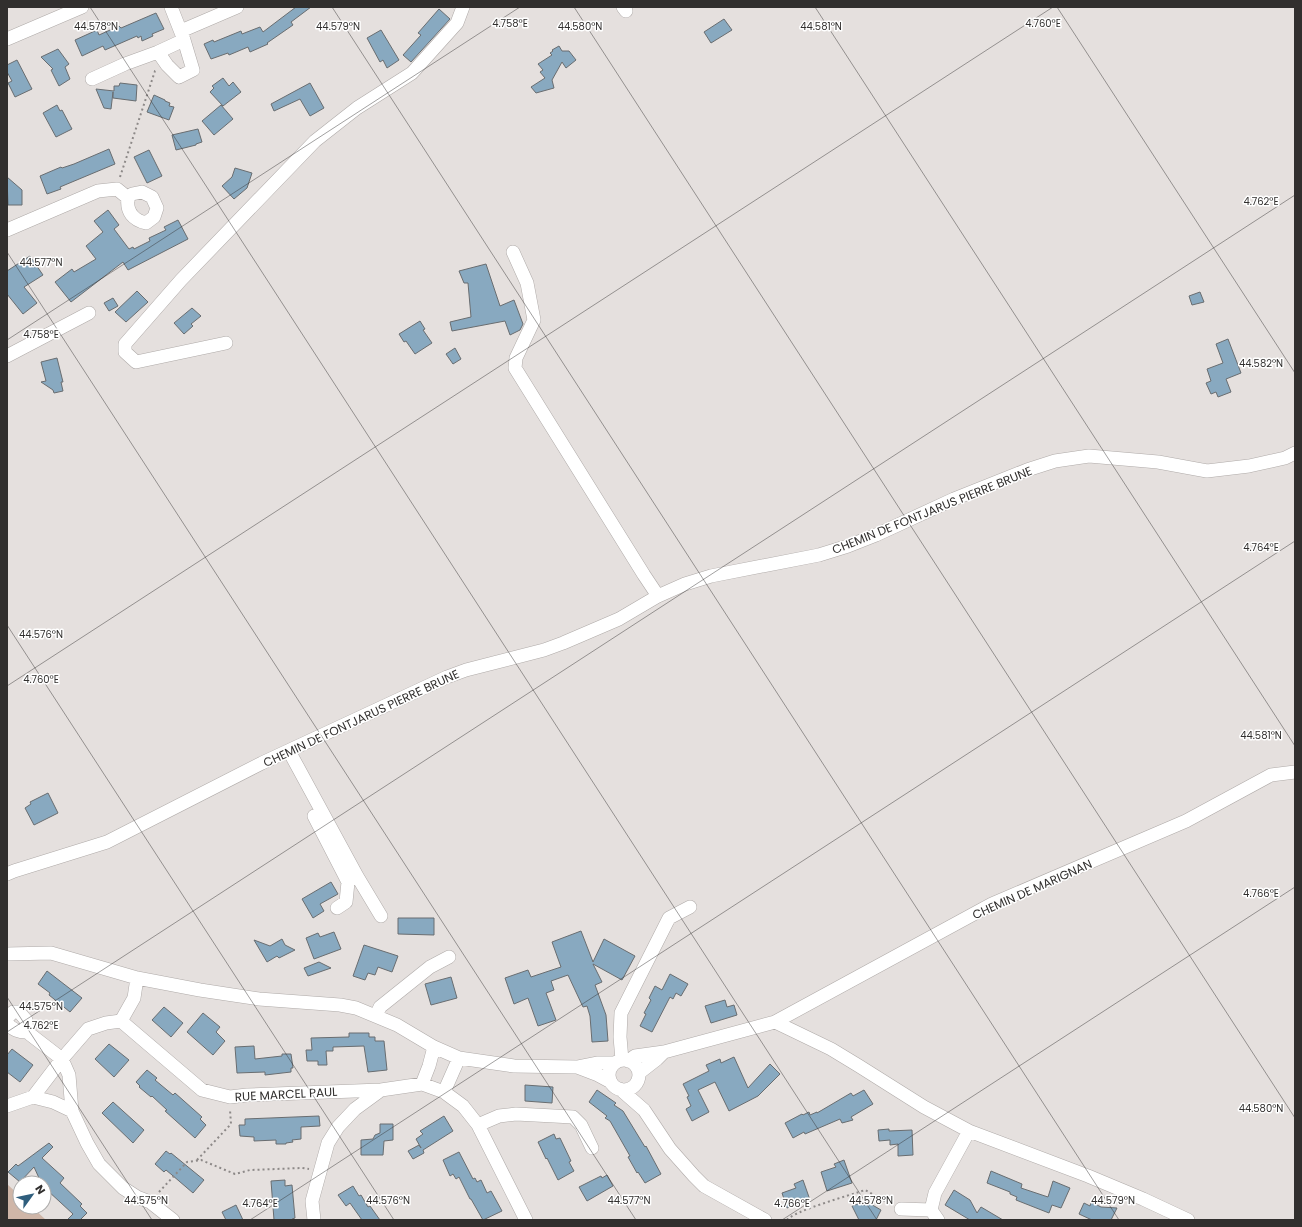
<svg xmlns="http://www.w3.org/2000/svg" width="1302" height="1227" viewBox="0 0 1302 1227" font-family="Poppins,sans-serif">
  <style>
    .green { fill: #cfb6a8 }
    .building { fill: #88a9c0; stroke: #696d70 }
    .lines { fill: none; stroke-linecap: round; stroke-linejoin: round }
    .minor-casing { stroke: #afaaa8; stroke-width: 14 }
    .path { stroke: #8d8988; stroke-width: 2; stroke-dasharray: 2 3; stroke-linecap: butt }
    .minor { stroke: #fff; stroke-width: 13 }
    .ticks { fill: none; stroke: #312f2e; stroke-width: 1; stroke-opacity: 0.45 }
    .labels { text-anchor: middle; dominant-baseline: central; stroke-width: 3; stroke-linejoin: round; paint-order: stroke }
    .street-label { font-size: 12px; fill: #312f2e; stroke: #fff }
    .ticks-label { font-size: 10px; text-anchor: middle; fill: #312f2e; stroke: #fff; stroke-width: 3; stroke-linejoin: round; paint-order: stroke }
  </style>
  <rect width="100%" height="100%" fill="#e5e0de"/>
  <!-- green -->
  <path class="green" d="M7 1184 20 1196V1207H32L46 1220H7Z"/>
  <!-- building -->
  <path class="building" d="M296 7H311L291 22 293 25 267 43 268 44 250 52 248 47 229 55 228 53 211 59 204 44 213 40 214 42 241 31 242 34 260 27 263 32Z
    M439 9 450 19 411 62 403 55 421 35 418 33Z
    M156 13 164 29 152 34 153 36 142 41 141 36 138 38 137 36 105 50 103 46 82 56 75 40 97 30 99 35 119 26 121 28Z
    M724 19 732 30 711 43 704 32Z
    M381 30 399 60 387 68 383 60 380 62 367 38Z
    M559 46 562 51H569L576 60 566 68 562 62 552 80 554 88 536 93 531 87 545 78 540 72 543 70 538 64 552 55 550 53 553 51 552 50Z
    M58 49 69 64 65 67 70 79 59 86 51 70 53 69 41 57Z
    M17 60 32 89 15 97 8 83 12 81 7 72V65Z
    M223 78 229 86 233 82 241 92 223 106 210 92 214 88 212 86Z
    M120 83 137 85 136 101 113 98V92L111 109 104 108 96 89 114 91V86H119Z
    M310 83 324 108 310 116 300 99 274 111 271 104Z
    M154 95 165 100V101L170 103 169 106 174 107 169 120 147 112Z
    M57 105 60 111 62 110 72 129 56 137 43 113Z
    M221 105 233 119 214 135 202 121Z
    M198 129 202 142 196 144V145L176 150 172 135Z
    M109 149 115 164 60 187 61 189 47 194 40 176 61 167 62 168 74 164Z
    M149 150 162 176 147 183 134 157Z
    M235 168 252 173 247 188 234 199 222 186 232 177Z
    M7 177 22 190V205H8Z
    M108 210 119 225 114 229 129 249 133 247 134 249 150 241 149 238 166 230 164 227 178 220 188 239 128 270 123 262 71 302 55 282 72 269 74 272 96 259 86 246 103 232 94 221Z
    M30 256 43 275 24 287 37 303 23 314 7 294V271Z
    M486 264 500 306 514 300 523 324 520 330 510 335 505 321 452 331 450 322 471 317 468 283H464L459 271Z
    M137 291 148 302 126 322 115 312Z
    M1200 292 1204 302 1192 305 1189 296Z
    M113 298 118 306 109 311 104 303Z
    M192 308 201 316 191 324 193 326 184 334 174 323Z
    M420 321 425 329 423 330 432 343 415 354 406 341 404 342 399 334Z
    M1228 339 1241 373 1226 379 1231 392 1218 397 1216 392 1211 394 1206 383 1211 381 1207 369 1223 363 1216 344Z
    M455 348 461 359 453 364 446 354Z
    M57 358 63 382H61L63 391 54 393 53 390 41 382 46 381 41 362Z
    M48 793 58 813 34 825 25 808 31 804 30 802Z
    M331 882 338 894 320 904 324 911 313 918 302 899Z
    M398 918H434V935L398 934Z
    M581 931 593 962 604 939 635 956 622 980 593 964 602 982 595 985 606 1015 608 1041 592 1042 590 1016 587 1006 583 1007 568 975 551 981 554 990 546 993 556 1020 538 1026 528 998 514 1004 505 978 528 970 531 977 561 967 552 942Z
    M334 932 341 949 314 959 306 938 318 933 320 937Z
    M282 939 285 945 295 950 279 958 277 956 267 962 254 940 270 946Z
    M364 945 398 956 392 972 378 967 375 975 368 973 365 980 353 976Z
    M319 962 331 968 308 976 304 968Z
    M47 971 82 998 70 1012 49 995 50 993 38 984Z
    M670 974 688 984 681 996 676 993 673 999 670 997 652 1032 640 1026 646 1014 644 1013 651 1000 649 998 655 986 662 990Z
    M451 977 457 998 431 1005 425 984Z
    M725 1000 727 1007 734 1005 737 1015 711 1023 705 1006Z
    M164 1007 183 1023 171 1037 152 1020Z
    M203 1013 220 1027 216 1032 225 1041 213 1055 187 1032Z
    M349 1033H369V1037H375V1041H384L387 1070 368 1072 364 1046 333 1047V1051H326L327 1065H318V1061H307L306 1050H312L311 1038 349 1037Z
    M109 1044 129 1060 114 1077 95 1059Z
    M254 1046 255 1059 282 1056V1054H291L293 1068H291V1072L265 1075V1072L237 1073 235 1047Z
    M12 1049 33 1065 20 1082 7 1072V1055Z
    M734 1057 748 1088 770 1064 780 1074 758 1096 729 1111 715 1082 698 1090 709 1112 692 1121 686 1109 691 1106 687 1097 689 1096 683 1084 709 1071 706 1065 720 1059 721 1063Z
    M147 1070 157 1078 155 1080 173 1095 175 1093 202 1117 200 1119 206 1125 195 1138 165 1111 167 1110 152 1096 151 1097 139 1087 140 1086 136 1082Z
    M525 1085 553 1087 552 1103 525 1101Z
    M597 1090 616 1103 614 1105 623 1111 645 1147 646 1146 661 1174 645 1183 638 1172 637 1173 628 1157 630 1156 610 1121 605 1118 607 1116 589 1102Z
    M864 1090 873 1104 851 1117 853 1120 842 1123 840 1119 805 1134 804 1132 793 1138 785 1123 802 1114 803 1115 809 1112 810 1115 817 1112V1113L851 1093 853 1096Z
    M113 1102 144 1130 133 1143 102 1113Z
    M319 1116 320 1126 301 1127V1139L292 1140 293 1142 286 1143V1144H276V1140L254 1141V1137L240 1136 239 1125H245V1119Z
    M444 1116 453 1131 423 1150 424 1153 413 1159 408 1151 419 1145 421 1148 416 1139 423 1134 420 1131Z
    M380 1124H393V1140L384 1141 383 1155H361V1140L373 1139 375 1135 380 1133Z
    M889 1129V1131L912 1130 913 1155 898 1156V1144L890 1145V1140L879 1141 878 1130Z
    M554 1134 556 1139 560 1138 571 1161 569 1162 574 1171 558 1180 547 1158 546 1159 538 1142Z
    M49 1143 53 1147 42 1158 64 1178 60 1183 82 1204 80 1206 87 1213 80 1220H67L73 1214 47 1190 50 1188 39 1178 34 1167 20 1182 8 1172 16 1164 18 1166Z
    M166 1151 170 1154 171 1153 204 1180 193 1193 172 1175 166 1170 164 1172 155 1164Z
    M459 1152 473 1179 475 1178 477 1182 481 1180 487 1193 491 1191 502 1211 483 1220 471 1199H470L459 1177 456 1179 453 1174 450 1176 443 1160Z
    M844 1160 852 1183 827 1191 821 1172 836 1167 834 1164Z
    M991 1171 1022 1184 1021 1188 1048 1197 1053 1181 1070 1188 1061 1208 1052 1205 1049 1213 1016 1200 1017 1197 1010 1194V1192L987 1183Z
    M607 1175 613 1186 587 1201 579 1187 601 1176 602 1178Z
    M285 1180V1186L292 1185 295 1218 292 1219V1220H274L271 1181Z
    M803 1180 810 1200 787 1208 782 1193 796 1188 794 1184Z
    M353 1186 359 1196 361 1195 368 1207 370 1206 380 1220H362L350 1203 346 1206 338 1195Z
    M954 1190 970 1200 977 1213 981 1207 1003 1220H970L945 1205Z
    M1091 1202 1101 1207 1117 1208 1111 1220H1092L1079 1214 1084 1203 1090 1206Z
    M860 1203 864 1205 869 1203 881 1210 876 1220H859L852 1206Z
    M236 1205 243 1220H226L222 1212Z"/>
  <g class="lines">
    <defs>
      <path id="minor" d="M623 7 626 11
        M181 31 237 7
        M7 39 82 7
        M158 52 184 40
        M92 79 125 64 158 52 167 65 179 77 193 70 184 40 171 7
        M7 230 98 191 117 189 128 198 132 194 142 192 152 197 157 208 154 217 146 223C133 220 126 212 128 198
        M513 252 527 283 534 320 516 358 515 368 644 575 658 596
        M226 343 136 362 125 352V344L181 280 315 141 357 108 412 73 457 23 463 7
        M7 356 89 313
        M289 751 357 876 381 916
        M314 816 348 882 346 902 337 908
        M7 874 14 871 107 842 262 763 447 677 466 670 544 650 563 643 619 619 658 596 685 584 711 576 819 555 848 546 876 535 954 499 1027 470 1055 461 1089 456 1158 462 1207 471 1249 466 1285 458 1295 453
        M7 954 51 953 137 978 200 990 259 999 340 1005 356 1008 397 1025 434 1047 459 1058 514 1066 577 1067 597 1063H615
        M376 1016 380 1007 430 967 449 957
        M121 1021 202 1090 230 1097 247 1095 381 1090 422 1084 444 1092 463 1106 478 1125 526 1220
        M121 1021 134 998 137 978
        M775 1022 831 1049 859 1066 924 1107 969 1131 1088 1176 1143 1199 1188 1220
        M7 1023V1018L13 1012H19L26 1020 27 1032
        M7 1024C14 1030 18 1032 27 1032L62 1059 69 1075 72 1111 87 1143 99 1164 123 1188 137 1197 150 1202 173 1220
        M622 1060 620 1037 621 1013 669 918 690 907
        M609 1075a15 15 0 1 1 30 0a15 15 0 1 1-30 0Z
        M628 1061 635 1056 664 1052 775 1022 992 904 1186 821 1271 775 1295 772
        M577 1067 598 1075 611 1082
        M639 1073 657 1059 664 1052
        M422 1084 429 1066 434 1047
        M620 1089 644 1110 670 1149 694 1176 704 1186 765 1220
        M444 1092 459 1058
        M33 1097 53 1102 72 1111
        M7 1106 33 1097 62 1059 88 1029 106 1023 121 1021
        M478 1125 499 1116 516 1114 573 1117 581 1125 592 1148
        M901 1209 931 1210
        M314 1220 312 1201 328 1143 338 1127 355 1109 381 1090
        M938 1220 931 1210 935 1193 969 1131"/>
    </defs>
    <!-- minor casing -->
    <use href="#minor" class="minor-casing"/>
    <!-- path -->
    <path class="path" d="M120 177 155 71 157 70
      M197 1160 231 1124 230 1110
      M159 1192 187 1162 201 1160 235 1174 250 1170 302 1168 309 1169
      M787 1220C793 1211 851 1195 865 1190L890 1204"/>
    <!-- minor -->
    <use href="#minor" class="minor"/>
  </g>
  <!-- ticks -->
  <path class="ticks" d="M90 7 877 1220M332 7 1119 1220M574 7 1295 1118M815 7 1295 746M1057 7 1295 373M7 252 636 1220M7 340 520 7M7 625 394 1220M7 686 1053 7M7 997 152 1220M7 1032 1295 195M250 1220 1295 541M782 1220 1295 887"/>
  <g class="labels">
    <!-- street labels -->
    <g class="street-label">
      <text transform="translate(932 510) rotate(-22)">CHEMIN DE FONTJARUS PIERRE BRUNE</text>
      <text transform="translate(361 718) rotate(-25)">CHEMIN DE FONTJARUS PIERRE BRUNE</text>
      <text transform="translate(1032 889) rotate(-24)">CHEMIN DE MARIGNAN</text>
      <text transform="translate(286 1094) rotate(-3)">RUE MARCEL PAUL</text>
    </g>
  </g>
  <g class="ticks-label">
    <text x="510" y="27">4.758°E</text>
    <text x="1043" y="27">4.760°E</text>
    <text x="96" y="30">44.578°N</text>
    <text x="338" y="30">44.579°N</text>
    <text x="580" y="30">44.580°N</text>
    <text x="821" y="30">44.581°N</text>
    <text x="1261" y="205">4.762°E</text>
    <text x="41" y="266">44.577°N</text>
    <text x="41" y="338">4.758°E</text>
    <text x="1261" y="367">44.582°N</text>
    <text x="1261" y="551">4.764°E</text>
    <text x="41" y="638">44.576°N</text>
    <text x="41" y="683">4.760°E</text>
    <text x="1261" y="739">44.581°N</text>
    <text x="1261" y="897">4.766°E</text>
    <text x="41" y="1010">44.575°N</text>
    <text x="41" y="1029">4.762°E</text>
    <text x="1261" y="1112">44.580°N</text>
    <text x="146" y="1204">44.575°N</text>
    <text x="388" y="1204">44.576°N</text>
    <text x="629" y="1204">44.577°N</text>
    <text x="871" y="1204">44.578°N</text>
    <text x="1113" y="1204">44.579°N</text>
    <text x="260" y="1207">4.764°E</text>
    <text x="792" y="1207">4.766°E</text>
  </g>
  <!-- border -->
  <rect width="1302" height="1227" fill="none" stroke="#312f2e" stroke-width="16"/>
  <!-- north arrow -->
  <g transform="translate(32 1195) rotate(57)"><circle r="19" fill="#ffffff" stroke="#adacab"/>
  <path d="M0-3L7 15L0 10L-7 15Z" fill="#2f5e7d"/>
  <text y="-6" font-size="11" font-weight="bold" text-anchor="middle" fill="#312f2e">N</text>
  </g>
</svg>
